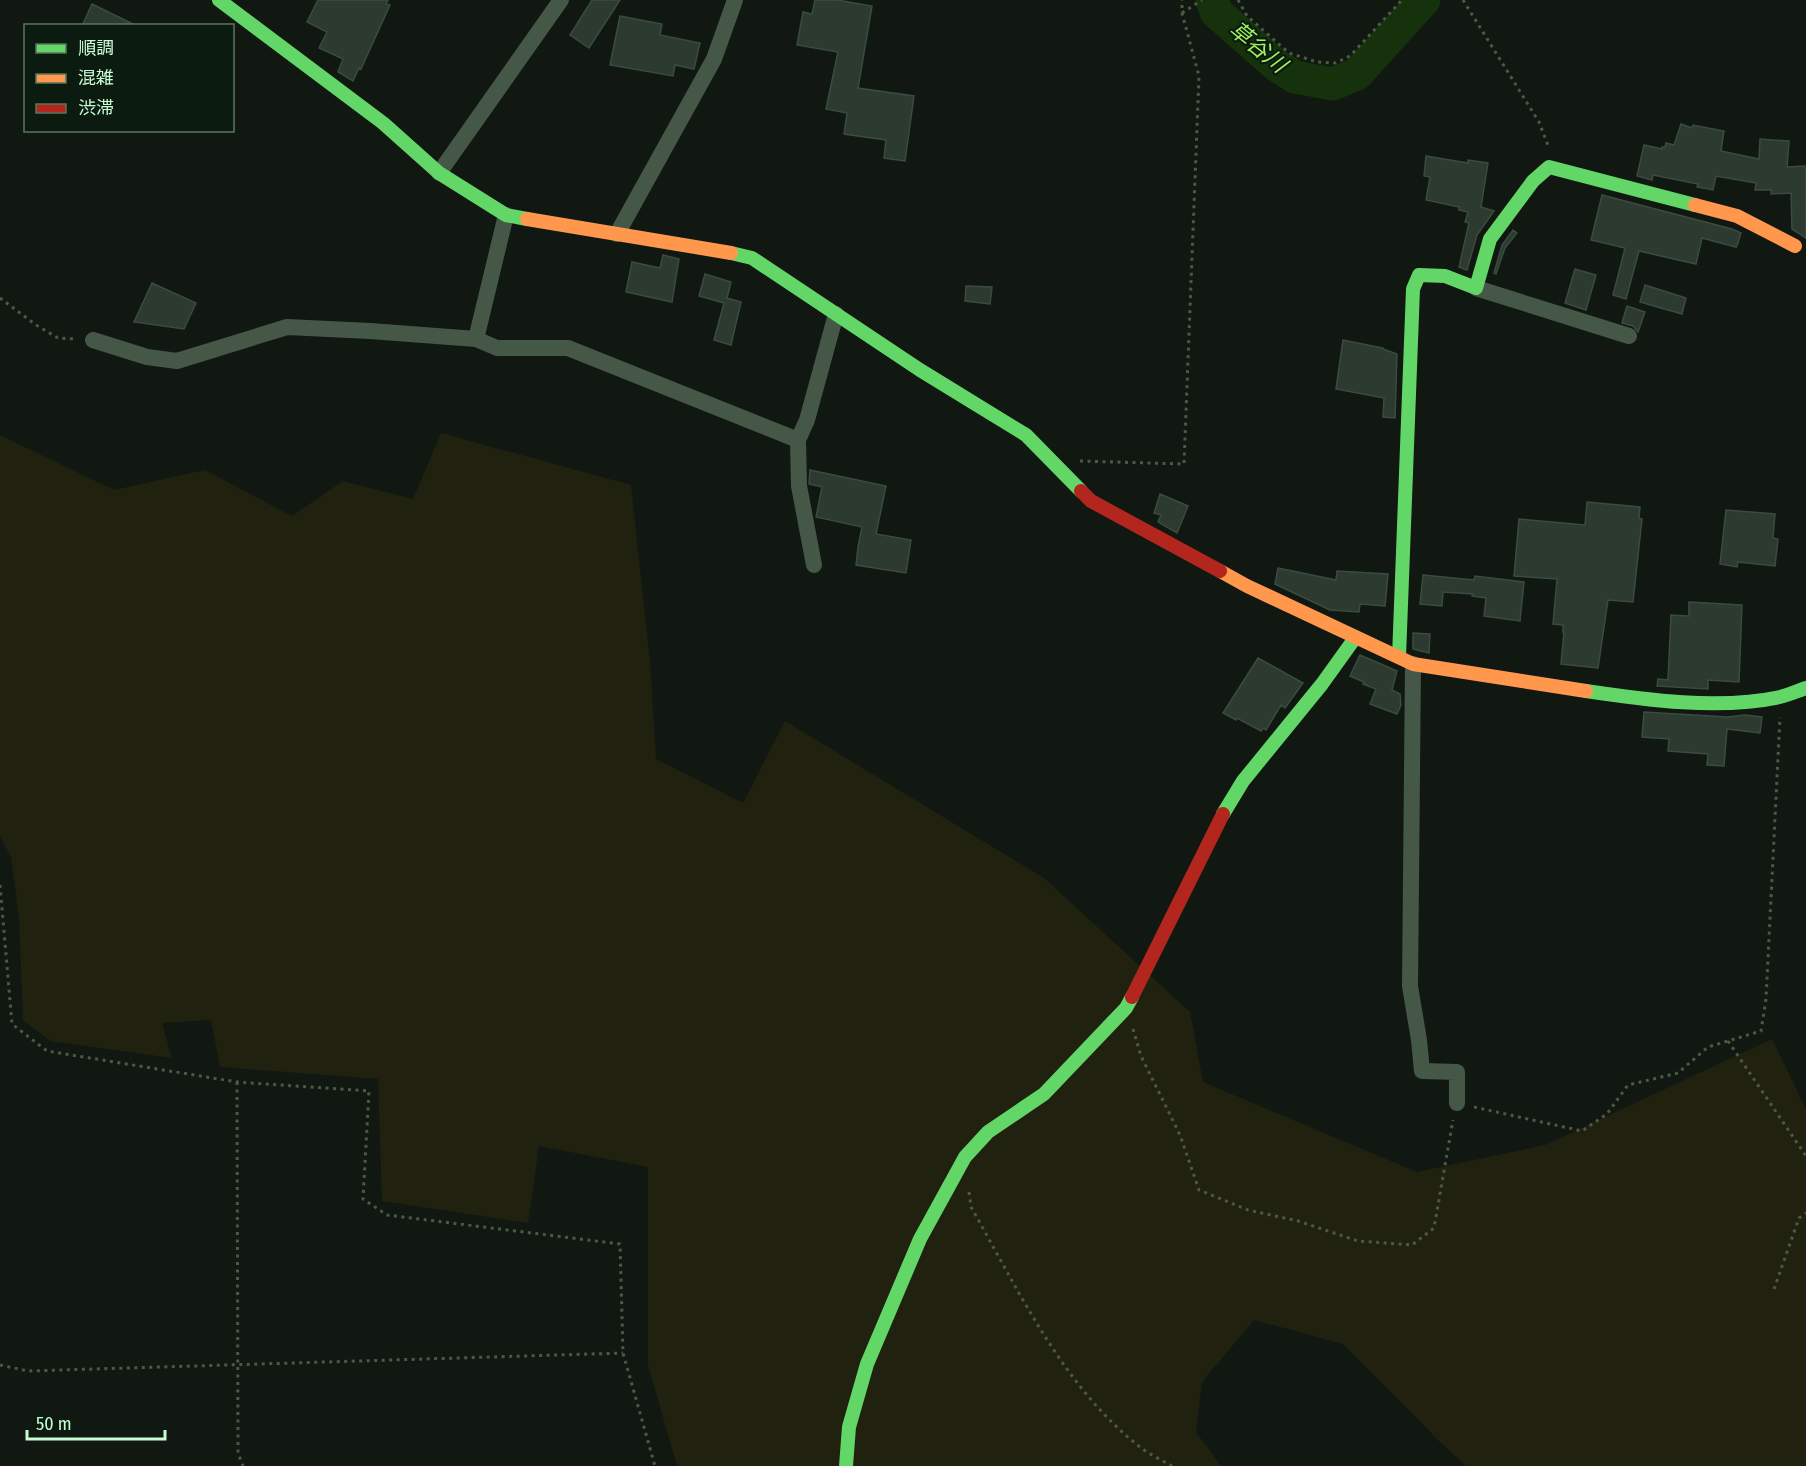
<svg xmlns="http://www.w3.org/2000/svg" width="1806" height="1466" viewBox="0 0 1806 1466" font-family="'Fira Sans Condensed','Noto Sans JP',sans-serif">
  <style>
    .green { fill: #20220f }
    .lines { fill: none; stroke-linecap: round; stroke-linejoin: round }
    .river { stroke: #15320c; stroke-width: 33 }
    .building { fill: #2c3a30; stroke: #3a4c3f; stroke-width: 1.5 }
    .path { stroke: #4c5943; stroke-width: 3; stroke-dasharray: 3 4.5; stroke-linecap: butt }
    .street { stroke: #455847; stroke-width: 16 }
    .fast { stroke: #63d668; stroke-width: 14 }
    .slow { stroke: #ff974d; stroke-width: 14 }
    .jam { stroke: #b3261e; stroke-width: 14 }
    .labels { text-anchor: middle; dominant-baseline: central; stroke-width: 4.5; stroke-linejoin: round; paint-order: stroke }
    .water-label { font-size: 22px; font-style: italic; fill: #9ff55d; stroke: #0c1b10 }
  </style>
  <rect width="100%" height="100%" fill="#101811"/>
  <!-- green -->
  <path class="green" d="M441 433 631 485 650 662 656 759 743 803 785 721 1044 878 1190 1012 1203 1082 1417 1172 1545 1145 1772 1039 1806 1109V1466H1466L1441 1443 1343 1344 1254 1320 1202 1382 1196 1432 1221 1466H677L648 1365V1167L539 1146 528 1223 382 1201 378 1079 220 1067 211 1020 162 1023 172 1058 50 1041 23 1020 19 917 11 857 0 836V435L114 490 205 470 292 516 343 481 413 499Z"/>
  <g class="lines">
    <!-- river -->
    <path class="river" d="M1212 0 1216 12 1276 65 1295 77 1333 84 1357 74 1424 0"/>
  </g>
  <!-- building -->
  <path class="building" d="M318 0H388L386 4 390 5 361 69 359 68 353 81 338 72 343 59 319 48 327 32 307 22Z
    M592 0H620L589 48 570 35Z
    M815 0H837L872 6 858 88 914 96 905 161 884 158 886 140 844 134 847 113 826 109 838 52 797 45 803 12 812 14Z
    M92 4 137 26H82Z
    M620 16 662 24 660 35 700 43 694 69 675 65 673 76 610 65Z
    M1681 124 1692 128 1693 125 1724 131 1721 151 1759 159 1760 139 1789 141 1787 167 1806 166V238L1792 229 1791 193 1771 194V190H1755L1756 183 1716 176 1713 190 1697 187 1698 184 1653 175 1652 180 1637 176 1644 145 1662 149V147H1665L1666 143 1674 145Z
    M1426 156 1468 163V160L1488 163 1481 207 1494 211 1477 235 1467 270 1459 267 1469 223 1465 222 1468 212 1459 210V207L1426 200 1430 177 1424 176Z
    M1602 195 1732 229 1741 233 1738 243 1736 247 1702 238 1696 264 1639 251 1626 299 1613 295 1625 248 1591 240Z
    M1513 230 1517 233 1505 248 1496 274 1494 273 1502 245Z
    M663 255 679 259 672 302 626 292 632 262 660 268Z
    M1575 269 1596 275 1586 310 1565 303Z
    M705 274 731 282 727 298 741 302 731 345 714 340 724 303 699 296Z
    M152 283 196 303 184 329 134 322Z
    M1645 285 1686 298 1682 314 1640 302Z
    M966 286 992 287 990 304 965 301Z
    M1627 306 1645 312 1638 332 1633 326 1622 323Z
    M1343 340 1383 348V349L1397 354 1395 418 1383 417 1384 398 1336 389Z
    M810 470 886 486 876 534 911 540 906 573 856 565 858 547 862 527 816 517 822 487 809 484Z
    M1160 494 1188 506 1177 533 1158 522 1161 515 1154 513Z
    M1587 502 1640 507 1639 518 1642 519 1633 602 1608 600 1598 668 1561 664 1564 632H1563V625L1553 624 1557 579 1514 576 1519 519 1585 525Z
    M1726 510 1775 514 1773 538 1778 539 1775 566 1738 562 1737 567 1720 564Z
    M1278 568 1336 580 1337 571 1388 574 1385 606 1360 604 1359 612 1330 610 1275 584Z
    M1423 575 1474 580 1475 576 1524 582 1520 621 1484 616 1486 598 1472 596 1473 594 1443 592 1442 606 1420 604Z
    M1689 602 1742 605 1739 682 1708 680V689L1657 686 1658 679 1668 680 1671 615 1689 616Z
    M1413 633 1430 634 1429 653 1413 649Z
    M1360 655 1397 671 1392 690 1400 694 1401 705 1397 714 1370 704 1376 689 1363 684 1364 682 1350 676Z
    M1258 658 1303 683 1285 708 1281 705 1266 730 1263 728 1261 731 1237 718 1236 720 1223 713Z
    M1644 712 1727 717 1745 715 1762 717 1760 733 1727 729 1724 766 1707 765 1708 754 1668 751 1669 739 1642 737Z"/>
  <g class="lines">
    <!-- path -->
    <path class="path" d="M1238 0 1247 16 1289 53 1317 62 1335 63 1350 56 1402 0
      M1463 0 1539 122 1549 148
      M1182 13 1202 0
      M0 298 36 325 58 338 76 339
      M1080 461 1184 464 1199 76 1182 13V0
      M0 885 12 1024 47 1051 237 1082 369 1091 363 1199 387 1215 620 1244 623 1353 655 1466
      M1133 1029 1141 1056 1180 1135 1199 1190 1248 1210 1298 1221 1358 1241 1412 1245 1434 1228 1453 1120
      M1728 1041 1806 1156
      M237 1082 238 1453 243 1466
      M1474 1107 1582 1131 1607 1114 1628 1085 1678 1073 1708 1047 1761 1031 1766 999 1780 717
      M969 1192 971 1207C1019 1291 1065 1391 1144 1450 1153 1456 1163 1461 1172 1466
      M1774 1289 1799 1218 1806 1213
      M0 1365 28 1371 623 1353"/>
    <!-- street -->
    <path class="street" d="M439 173 561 0
      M617 234 714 59 735 0
      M1476 288 1629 336
      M476 339 497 348H568L798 440
      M93 340 147 357 177 361 287 327 370 331 476 339 506 215
      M814 565 799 486 798 440 807 420 836 314
      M1413 664 1410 986 1419 1040 1422 1071 1457 1072V1103"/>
    <!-- fast -->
    <path class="fast" d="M219 0 383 123 439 173 506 215 527 219
      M731 253 752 258 920 370 1026 435 1081 491
      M1399 657 1413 289 1419 275 1445 276 1476 288 1490 239 1533 181 1549 167 1695 205
      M1586 691C1645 700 1720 710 1780 697 1789 695 1797 691 1806 688
      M1223 814 1243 781 1322 684 1355 638
      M846 1466 849 1427 867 1364 920 1239 965 1157 988 1132 1044 1094 1126 1008 1132 997"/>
    <!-- slow -->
    <path class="slow" d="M1695 205 1737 216 1795 246
      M527 219 731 253
      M1220 571 1247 586 1413 664 1586 691"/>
    <!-- jam -->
    <path class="jam" d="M1081 491 1091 501 1220 571
      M1132 997 1223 814"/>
  </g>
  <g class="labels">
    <!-- water labels -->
    <g class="water-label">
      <text transform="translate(1258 47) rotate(39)">草谷川</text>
    </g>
  </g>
  <!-- legend -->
  <rect x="24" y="24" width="210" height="108" fill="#0c1b10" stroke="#58755e" stroke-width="1.5"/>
  <rect x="36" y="44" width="30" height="9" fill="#63d668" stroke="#58755e" stroke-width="1.5"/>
  <text x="78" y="54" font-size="18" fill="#c9fcd4">順調</text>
  <rect x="36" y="74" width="30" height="9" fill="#ff974d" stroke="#58755e" stroke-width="1.5"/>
  <text x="78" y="84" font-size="18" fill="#c9fcd4">混雑</text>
  <rect x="36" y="104" width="30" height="9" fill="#b3261e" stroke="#58755e" stroke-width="1.5"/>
  <text x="78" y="114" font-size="18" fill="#c9fcd4">渋滞</text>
  <!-- scale -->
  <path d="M27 1430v9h138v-9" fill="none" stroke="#c9fcd4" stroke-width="3"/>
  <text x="36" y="1430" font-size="18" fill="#c9fcd4" stroke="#0c1b10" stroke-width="4.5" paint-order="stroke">50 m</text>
</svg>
